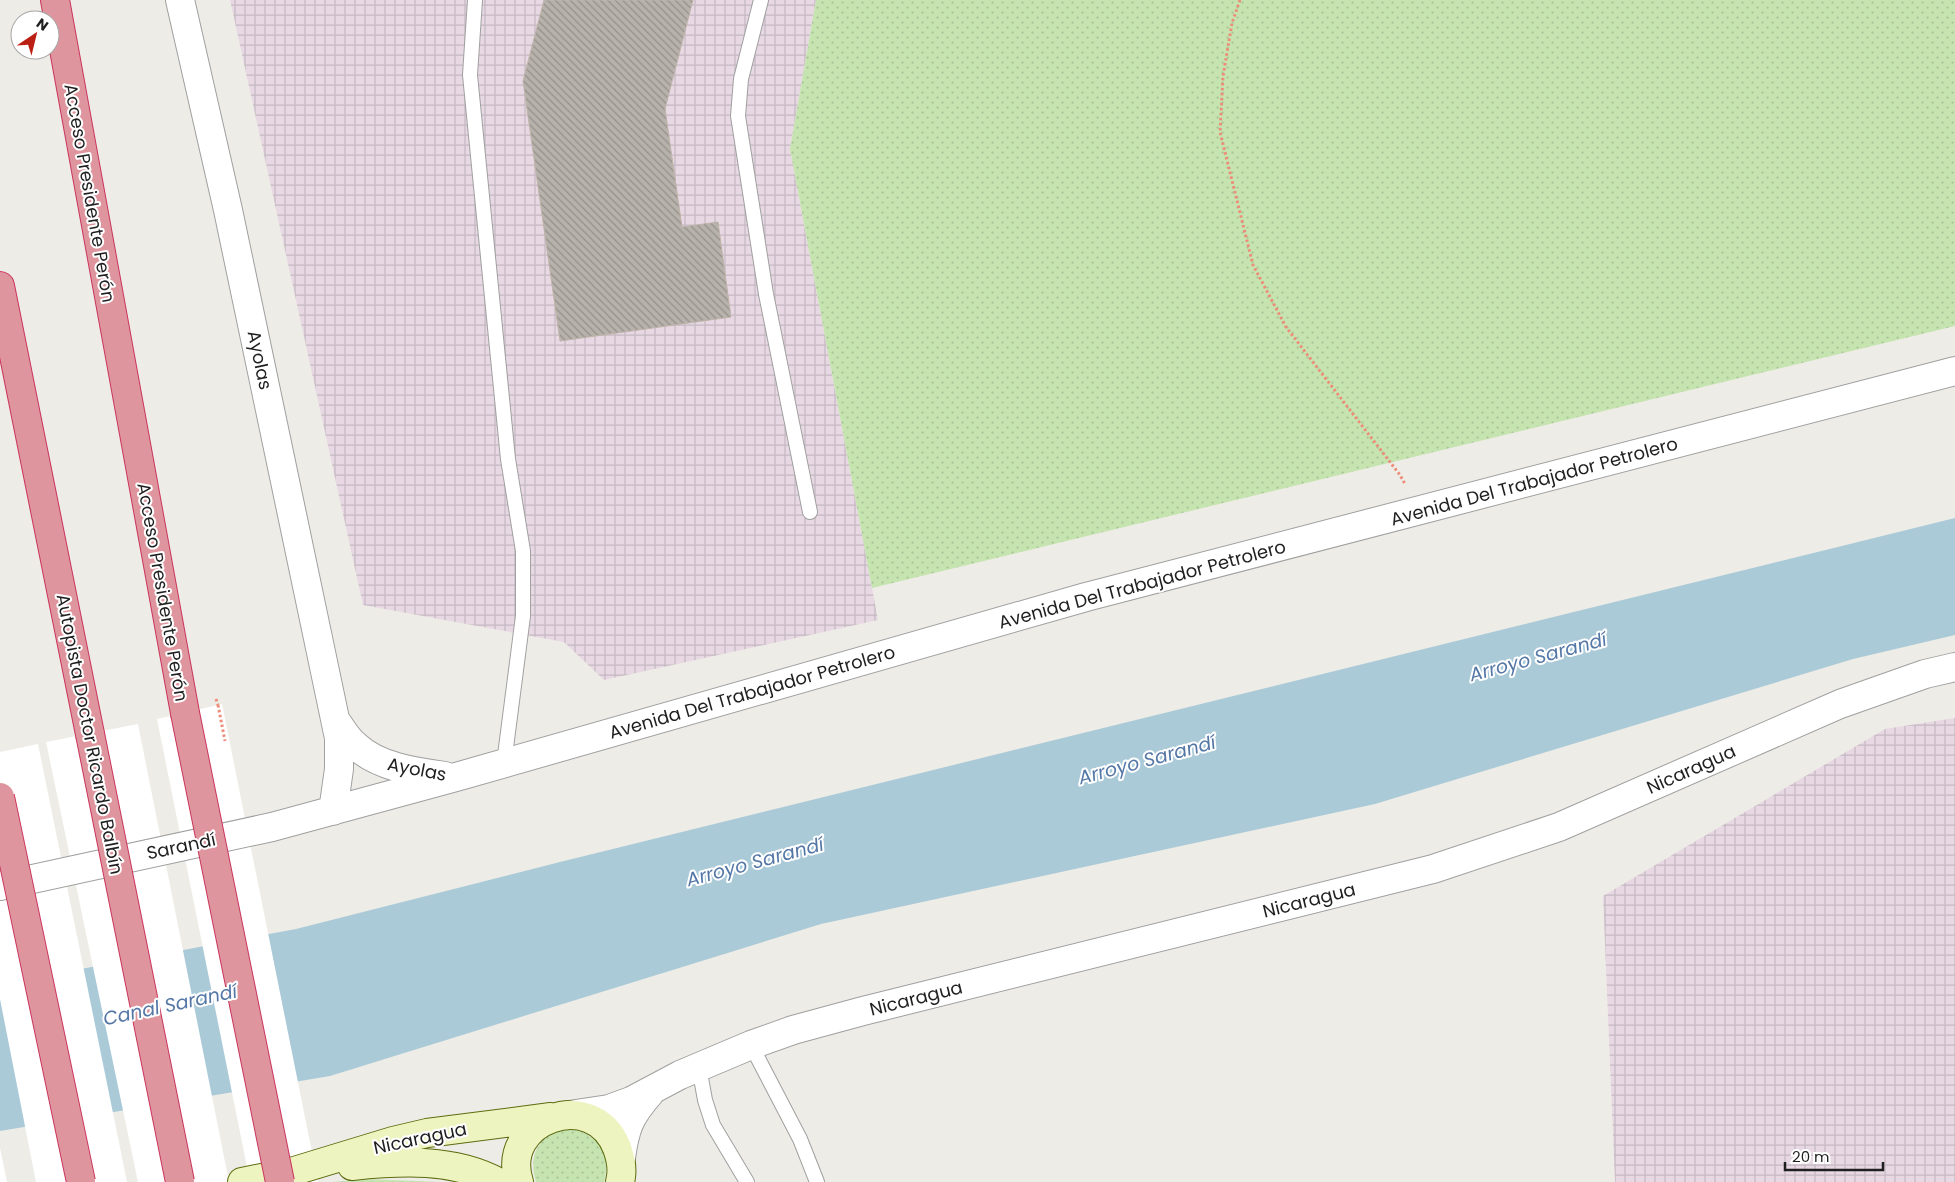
<svg xmlns="http://www.w3.org/2000/svg" width="1955" height="1182" viewBox="0 0 1955 1182" font-family="Poppins,sans-serif">
  <style>
    .industrial { fill: url(#industrial-grid) }
    .grass { fill: url(#grass-dots) }
    .water { fill: #aacad8 }
    .pier { fill: #fff }
    .building { fill: url(#building-back-hatch); stroke: #bfb4a9 }
    .lines { fill: none; stroke-linecap: round; stroke-linejoin: round }
    .service-casing { stroke: #a0a0a0; stroke-width: 16 }
    .minor-casing { stroke: #a0a0a0; stroke-width: 30 }
    .secondary-casing { stroke: #5c6c0f; stroke-width: 30 }
    .motorway-casing { stroke: #ca355e; stroke-width: 30 }
    .path { stroke: #ed8c78; stroke-width: 3; stroke-dasharray: 2.5 2.5; stroke-linecap: butt }
    .service { stroke: #fff; stroke-width: 14 }
    .minor { stroke: #fff; stroke-width: 28 }
    .secondary { stroke: #edf4bf; stroke-width: 28 }
    .motorway { stroke: #df959d; stroke-width: 28 }
    .motorway-bridge-casing { stroke: #ca355e; stroke-width: 30; stroke-linecap: butt }
    .path-bridge { stroke: #ed8c78; stroke-width: 3; stroke-dasharray: 2.5 2.5; stroke-linecap: butt }
    .motorway-bridge { stroke: #df959d; stroke-width: 28 }
    .labels { text-anchor: middle; dominant-baseline: central; stroke-width: 4; stroke-linejoin: round; paint-order: stroke }
    .street-label { font-size: 18px; fill: #1f1f1f; stroke: #fff }
    .water-label { font-size: 19px; font-style: italic; fill: #5477a6; stroke: #fff }
  </style>
  <defs>
    <pattern id="industrial-grid" width="8" height="8" patternUnits="userSpaceOnUse" patternTransform="scale(1.25)"><rect width="8" height="8" fill="#e7d8e3"/><path d="M0 4h8M4 0v8" fill="none" stroke="#c6b9c2"/></pattern>
    <pattern id="grass-dots" width="8" height="8" patternUnits="userSpaceOnUse" patternTransform="scale(1.25)"><rect width="8" height="8" fill="#c6e4b0"/><path d="M2 2h.1M6 6h.1" fill="none" stroke="#aac397" stroke-width="1.8" stroke-linecap="round"/></pattern>
    <pattern id="building-back-hatch" width="6" height="6" patternUnits="userSpaceOnUse" patternTransform="scale(1.25)"><rect width="6" height="6" fill="#b8b2ac"/><path d="M-1 5l2 2M0 0l6 6M5-1l2 2" fill="none" stroke="#95908b"/></pattern>
  </defs>
  <rect width="100%" height="100%" fill="#eeece6"/>
  <!-- industrial -->
  <path class="industrial" d="M230 0H816L790 149 878 620 604 680 564 642 363 605Z
    M1955 718V1182H1615L1603 896 1885 729Z"/>
  <!-- grass -->
  <path class="grass" d="M816 0H1955V326L872 588 790 149Z
    M571 1129C599 1135 612 1153 604 1182H536C527 1152 541 1133 571 1129Z
    M368 1179 440 1182H332Z"/>
  <!-- water -->
  <path class="water" d="M1955 518V635L1853 659 1375 804 821 924 330 1076 0 1131V984L296 929 560 862Z"/>
  <!-- pier -->
  <path class="pier" d="M222 704 318 1182H250L157 719Z
    M138 724 229 1182H138L46 742Z
    M38 744 127 1182H36L0 999V752Z
    M0 1148 7 1182H0Z"/>
  <!-- building -->
  <path class="building" d="M544 0H693L665 109 682 227 718 222 731 317 560 341 523 81Z"/>
  <g class="lines">
    <defs>
      <path id="service" d="M475 0 470 75 508 459 523 551V616L504 763
        M761 0 741 79 738 116 766 294 810 512
        M751 1045 800 1139 817 1182
        M699 1067 705 1100 713 1125 747 1182"/>
      <path id="minor" d="M180 0 228 210 339 738V769L333 811
        M336 721C342 729 347 739 355 745 378 767 415 772 445 776
        M0 886 272 827 456 777 1086 597 1955 371
        M569 1115 609 1109 631 1101 680 1075 751 1045 793 1030 863 1011 1433 869 1559 827 1840 704 1925 674 1955 667
        M621 1158C625 1127 630 1116 650 1093"/>
      <path id="secondary" d="M352 1166C401 1161 454 1158 498 1182
        M242 1182 291 1172 393 1141 427 1133 551 1117
        M519 1182C499 1120 593 1086 617 1148 621 1159 623 1171 620 1182"/>
      <path id="motorway" d="M55 0 185 713
        M0 286 90 734"/>
    </defs>
    <!-- service casing -->
    <use href="#service" class="service-casing"/>
    <!-- minor casing -->
    <use href="#minor" class="minor-casing"/>
    <!-- secondary casing -->
    <use href="#secondary" class="secondary-casing"/>
    <!-- motorway casing -->
    <use href="#motorway" class="motorway-casing"/>
    <!-- path -->
    <path class="path" d="M1240 0 1232 23 1223 76 1220 132 1253 265 1286 327 1400 475 1405 484
      M216 699 218 705"/>
    <!-- service -->
    <use href="#service" class="service"/>
    <!-- minor -->
    <use href="#minor" class="minor"/>
    <!-- secondary -->
    <use href="#secondary" class="secondary"/>
    <!-- motorway -->
    <use href="#motorway" class="motorway"/>
    <defs>
      <path id="motorway-bridge" d="M185 713 280 1182
        M90 734 180 1182
        M0 797 81 1182"/>
    </defs>
    <!-- motorway-bridge casing -->
    <use href="#motorway-bridge" class="motorway-bridge-casing"/>
    <!-- path-bridge -->
    <path class="path-bridge" d="M218 705 225 741"/>
    <!-- motorway-bridge -->
    <use href="#motorway-bridge" class="motorway-bridge"/>
  </g>
  <g class="labels">
    <!-- street labels -->
    <g class="street-label">
      <text transform="translate(90 193) rotate(80)">Acceso Presidente Perón</text>
      <text transform="translate(260 360) rotate(78)">Ayolas</text>
      <text transform="translate(1534 481) rotate(-15)">Avenida Del Trabajador Petrolero</text>
      <text transform="translate(1142 584) rotate(-15)">Avenida Del Trabajador Petrolero</text>
      <text transform="translate(163 592) rotate(80)">Acceso Presidente Perón</text>
      <text transform="translate(752 692) rotate(-16)">Avenida Del Trabajador Petrolero</text>
      <text transform="translate(90 734) rotate(79)">Autopista Doctor Ricardo Balbín</text>
      <text transform="translate(417 769) rotate(11)">Ayolas</text>
      <text transform="translate(1691 769) rotate(-24)">Nicaragua</text>
      <text transform="translate(181 846) rotate(-12)">Sarandí</text>
      <text transform="translate(1309 900) rotate(-14)">Nicaragua</text>
      <text transform="translate(916 998) rotate(-14)">Nicaragua</text>
      <text transform="translate(420 1138) rotate(-12)">Nicaragua</text>
    </g>
    <!-- water labels -->
    <g class="water-label">
      <text transform="translate(1538 657) rotate(-15)">Arroyo Sarandí</text>
      <text transform="translate(1147 760) rotate(-15)">Arroyo Sarandí</text>
      <text transform="translate(755 862) rotate(-15)">Arroyo Sarandí</text>
      <text transform="translate(170 1005) rotate(-12)">Canal Sarandí</text>
    </g>
  </g>
  <!-- north arrow -->
  <g transform="translate(35 35) rotate(35)"><circle r="24" fill="#ffffff" stroke="#a5a5a5"/>
  <path d="M0-4L9 19L0 12L-9 19Z" fill="#bb1e13"/>
  <text y="-8" font-size="14" font-weight="bold" text-anchor="middle" fill="#1f1f1f">N</text>
  </g>
  <!-- scale -->
  <path d="M1785 1162v8h98v-8" fill="none" stroke="#1f1f1f" stroke-width="2.5"/>
  <text x="1792" y="1162" font-size="15" fill="#1f1f1f" stroke="#ffffff" stroke-width="4" paint-order="stroke">20 m</text>
</svg>
